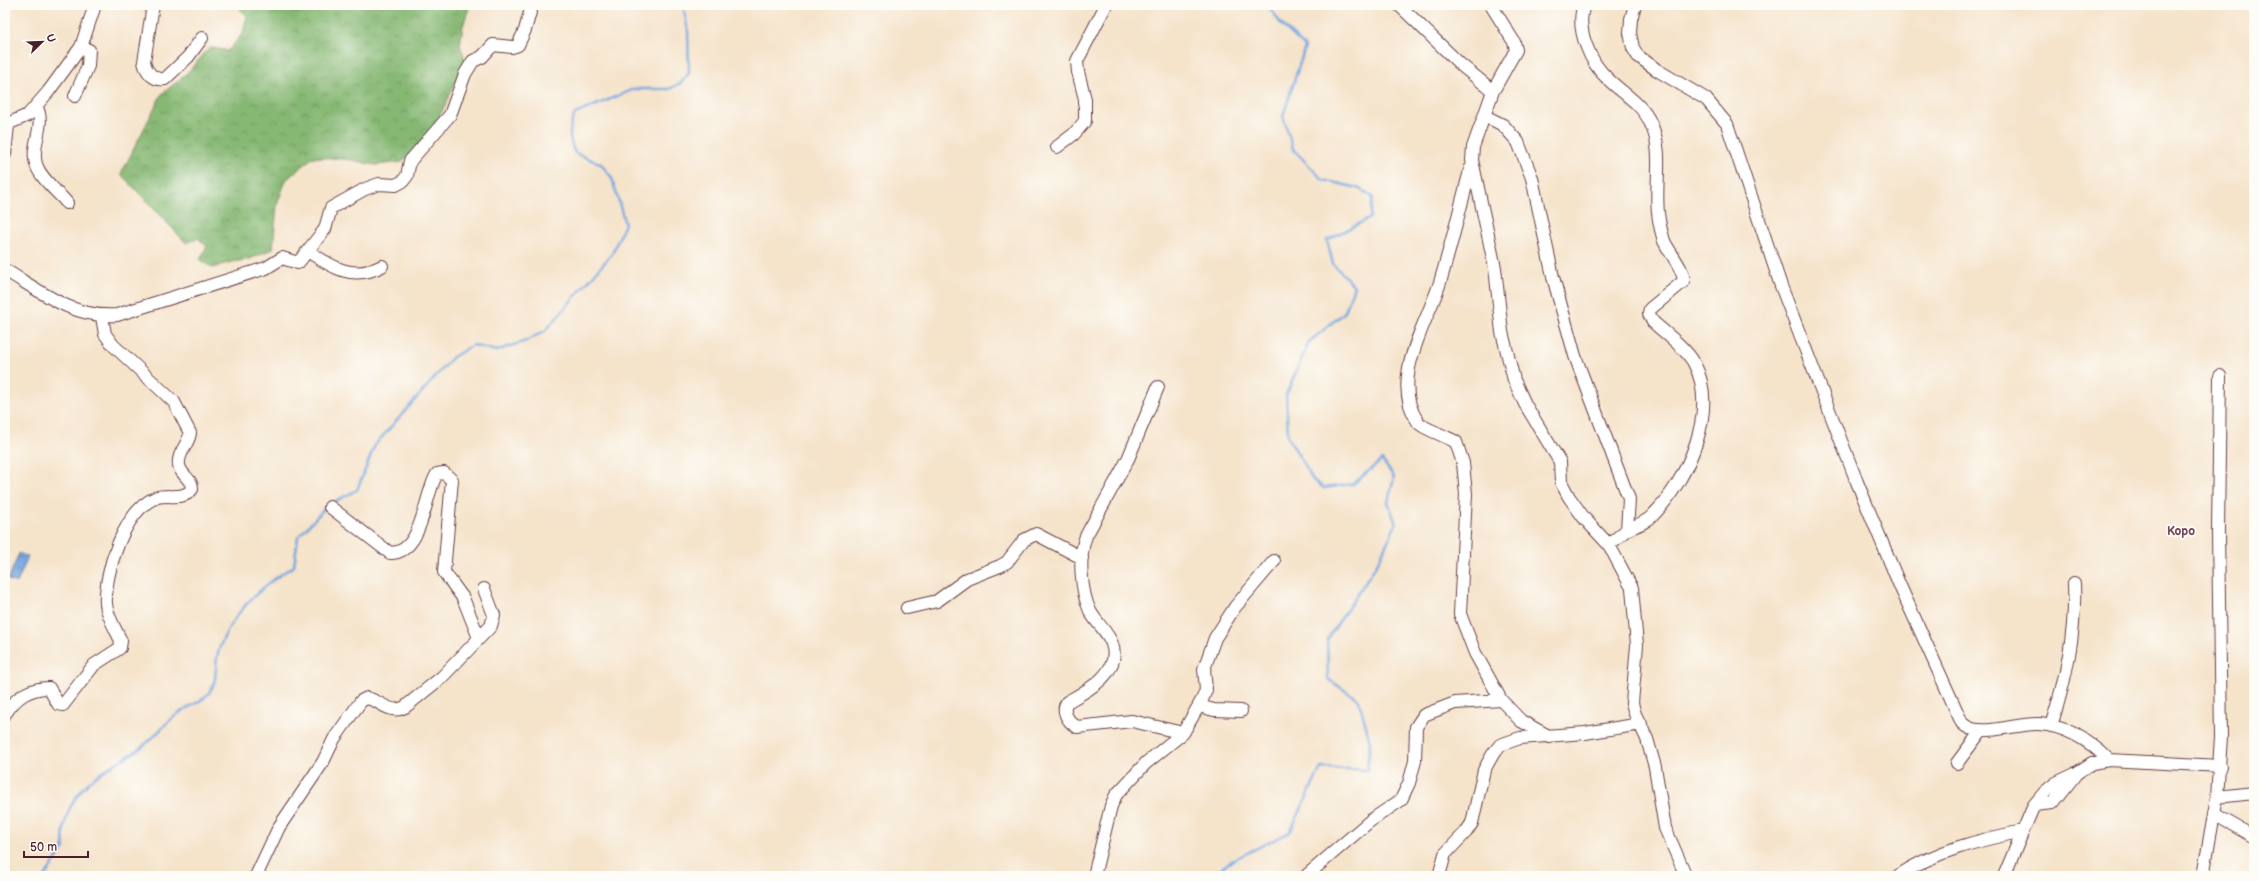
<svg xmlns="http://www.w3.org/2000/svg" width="2259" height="881" viewBox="0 0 2259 881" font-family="'Balsamiq Sans',sans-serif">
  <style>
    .forest { fill: url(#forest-crowns); stroke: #686c4f }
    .water { fill: url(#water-ripples); stroke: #606286 }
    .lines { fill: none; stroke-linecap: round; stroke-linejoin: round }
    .stream { stroke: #75a6e0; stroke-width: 2.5 }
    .minor-casing { stroke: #643c43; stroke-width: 14 }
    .minor { stroke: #fff; stroke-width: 12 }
    .labels { text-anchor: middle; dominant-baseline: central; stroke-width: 3.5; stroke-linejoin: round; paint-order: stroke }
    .quarter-label { font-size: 12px; font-weight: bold; fill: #77495e; stroke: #fdfcf7 }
  </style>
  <defs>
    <pattern id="forest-crowns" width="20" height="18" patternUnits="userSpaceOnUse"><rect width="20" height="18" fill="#86b873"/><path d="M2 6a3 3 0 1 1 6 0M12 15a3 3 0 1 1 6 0" fill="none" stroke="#70955f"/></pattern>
    <pattern id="water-ripples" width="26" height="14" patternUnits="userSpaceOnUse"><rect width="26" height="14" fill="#75a6e0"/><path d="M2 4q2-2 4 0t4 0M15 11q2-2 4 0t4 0" fill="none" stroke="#6287b6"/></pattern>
  </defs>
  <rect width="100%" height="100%" fill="#fdfcf7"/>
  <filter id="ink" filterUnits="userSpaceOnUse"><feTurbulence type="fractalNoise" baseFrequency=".025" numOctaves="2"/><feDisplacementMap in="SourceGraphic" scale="8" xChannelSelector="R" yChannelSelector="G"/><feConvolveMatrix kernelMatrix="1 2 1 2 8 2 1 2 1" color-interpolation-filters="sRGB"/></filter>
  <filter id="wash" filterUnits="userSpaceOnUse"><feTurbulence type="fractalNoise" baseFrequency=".012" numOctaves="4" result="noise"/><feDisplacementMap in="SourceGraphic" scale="16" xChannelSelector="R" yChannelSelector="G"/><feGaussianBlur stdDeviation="0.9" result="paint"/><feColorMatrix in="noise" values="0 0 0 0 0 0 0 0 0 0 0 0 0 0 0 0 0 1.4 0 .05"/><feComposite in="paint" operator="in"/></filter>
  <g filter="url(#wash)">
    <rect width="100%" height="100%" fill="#f5e3ca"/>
    <!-- forest -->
    <path class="forest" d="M236 5H470L463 26 460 45 467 64 456 82 434 128 402 162 376 165 345 159 313 157 286 180 277 205 273 249 250 259 227 263 213 268 200 260 207 246 198 238 186 243 121 174 161 95 188 72 210 47 228 51 243 33 247 16Z"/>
    <!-- water -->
    <path class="water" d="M19 553 28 557 17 583 8 580Z"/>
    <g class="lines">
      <!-- stream -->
      <path class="stream" d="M330 504 357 490 375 445 453 357 473 345 496 351 526 341 545 331 612 254 625 224 612 178 601 164 575 153C568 139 568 127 575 114L634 89H669L681 83 689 73 688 31 683 5
        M45 876 64 848C60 819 74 792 98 775 112 764 129 757 143 746 156 736 166 722 179 713 187 707 200 703 207 695 219 682 214 668 218 653 229 615 262 585 294 566L298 537 326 507
        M1210 876 1233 860 1290 832 1321 768 1367 770 1370 742 1359 700 1328 679 1327 640 1377 564 1396 524 1388 502 1394 477 1382 460 1353 484 1324 488 1313 480 1288 437 1286 395 1309 342 1345 312 1354 286 1333 264 1327 240 1370 218 1373 197 1358 188 1323 180 1293 149 1283 116 1305 47 1281 24 1268 5"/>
    </g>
  </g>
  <g filter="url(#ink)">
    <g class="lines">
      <defs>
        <path id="minor" d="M153 5 144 62C146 71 153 81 165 79L188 57 202 38
          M1399 5 1461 65 1493 91
          M1491 5 1514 42 1516 50 1493 91 1473 147 1472 160 1495 268 1502 332 1514 380 1525 404 1560 462 1561 482 1569 497 1584 518 1609 545 1632 588 1637 645 1632 703 1635 714 1647 739 1655 767 1665 828 1686 876
          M1584 5C1575 28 1590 63 1608 79 1624 95 1642 103 1651 124 1665 154 1653 189 1659 220 1660 227 1662 234 1664 241 1670 254 1683 267 1684 281L1650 309 1649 314 1653 322C1665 333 1687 349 1694 363 1719 410 1688 479 1654 514 1647 522 1638 525 1628 529 1622 533 1615 540 1609 545
          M1635 5 1631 19 1630 33 1633 48 1638 56 1657 70 1706 99 1727 124 1781 286 1857 482 1900 586 1962 723C1977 740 2018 722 2039 724 2066 726 2090 741 2109 760
          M75 96 88 66 89 50 81 47
          M36 106C47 125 30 144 36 164 40 178 57 191 67 203
          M1485 116 1503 125 1518 142 1532 178 1553 277 1575 356 1629 499 1627 530
          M5 125 28 115 48 92 81 47 95 5
          M1057 147 1074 134 1085 121V99L1078 72 1077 61 1106 5
          M5 154 8 125
          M1471 167C1461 204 1452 242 1441 279 1429 321 1388 378 1418 422 1422 428 1448 437 1456 442L1463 463 1466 494 1460 614 1475 653 1501 700 1521 721 1550 737
          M308 251C333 268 353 281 382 266
          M5 270C40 291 74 319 117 315L266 268 282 258 298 263 325 229 331 208 365 189 379 184 396 185 403 181 407 176 410 161 450 115 465 74 473 61 482 57 493 45 512 47 518 45 525 30 532 5
          M1158 387 1128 459 1086 536C1078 557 1081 591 1090 611 1096 623 1108 632 1112 644 1122 673 1087 691 1067 702 1061 711 1068 722 1077 727L1132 721 1183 733
          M330 507 390 553C423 554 424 494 437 474L444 473 452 480 444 572 463 598 479 638
          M907 608 937 601 967 579 1000 566 1007 562 1024 540 1036 534 1082 558
          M1199 706 1214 710 1241 711
          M5 714C16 697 29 688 49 688L58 704 63 705 94 665 120 648 121 641C116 630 107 616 106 604 104 573 124 511 155 498 166 493 184 501 192 489 193 479 180 475 179 465 177 453 189 444 190 433L174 402 113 345 105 334 102 317
          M2051 726C2066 679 2076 633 2074 583
          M1957 763 1981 731
          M2217 797 2254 793
          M2034 805 2053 803 2075 775
          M2214 814 2254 837
          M256 876 279 827 323 762 334 739 361 701 367 698C381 701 390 715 405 707L442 677 491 626 494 615 484 589
          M1094 876 1111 806 1116 795 1146 763 1183 733 1202 700 1206 690 1204 669 1215 638 1235 607 1274 561
          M1306 876 1370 821 1401 800 1409 783 1415 761 1416 727 1424 715 1455 703 1501 700
          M1439 876 1445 854 1466 832 1472 823 1484 770 1493 754 1500 745 1520 738 1585 733 1641 724
          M1898 876C1935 851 1979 840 2023 831
          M2004 876 2034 805 2045 792 2056 783 2075 774 2092 763 2109 760 2220 766
          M2203 876 2217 797 2221 737 2218 531 2220 376"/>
      </defs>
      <!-- minor casing -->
      <use href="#minor" class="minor-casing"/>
      <!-- minor -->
      <use href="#minor" class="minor"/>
    </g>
  </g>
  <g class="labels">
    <!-- quarter labels -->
    <g class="quarter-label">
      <text x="2181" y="531">Kopo</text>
    </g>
  </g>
  <!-- margin -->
  <rect width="2259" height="881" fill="none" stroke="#fdfcf7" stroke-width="20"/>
  <!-- north arrow -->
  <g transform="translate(42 42) rotate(67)" stroke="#fdfcf7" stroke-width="3" paint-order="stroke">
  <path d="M0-3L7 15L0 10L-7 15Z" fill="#4a1f2b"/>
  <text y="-6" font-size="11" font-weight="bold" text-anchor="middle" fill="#4a1f2b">U</text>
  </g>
  <!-- scale -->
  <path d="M24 851v6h64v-6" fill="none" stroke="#4a1f2b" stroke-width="2"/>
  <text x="30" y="851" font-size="12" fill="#4a1f2b" stroke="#fdfcf7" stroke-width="3" paint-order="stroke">50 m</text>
</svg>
